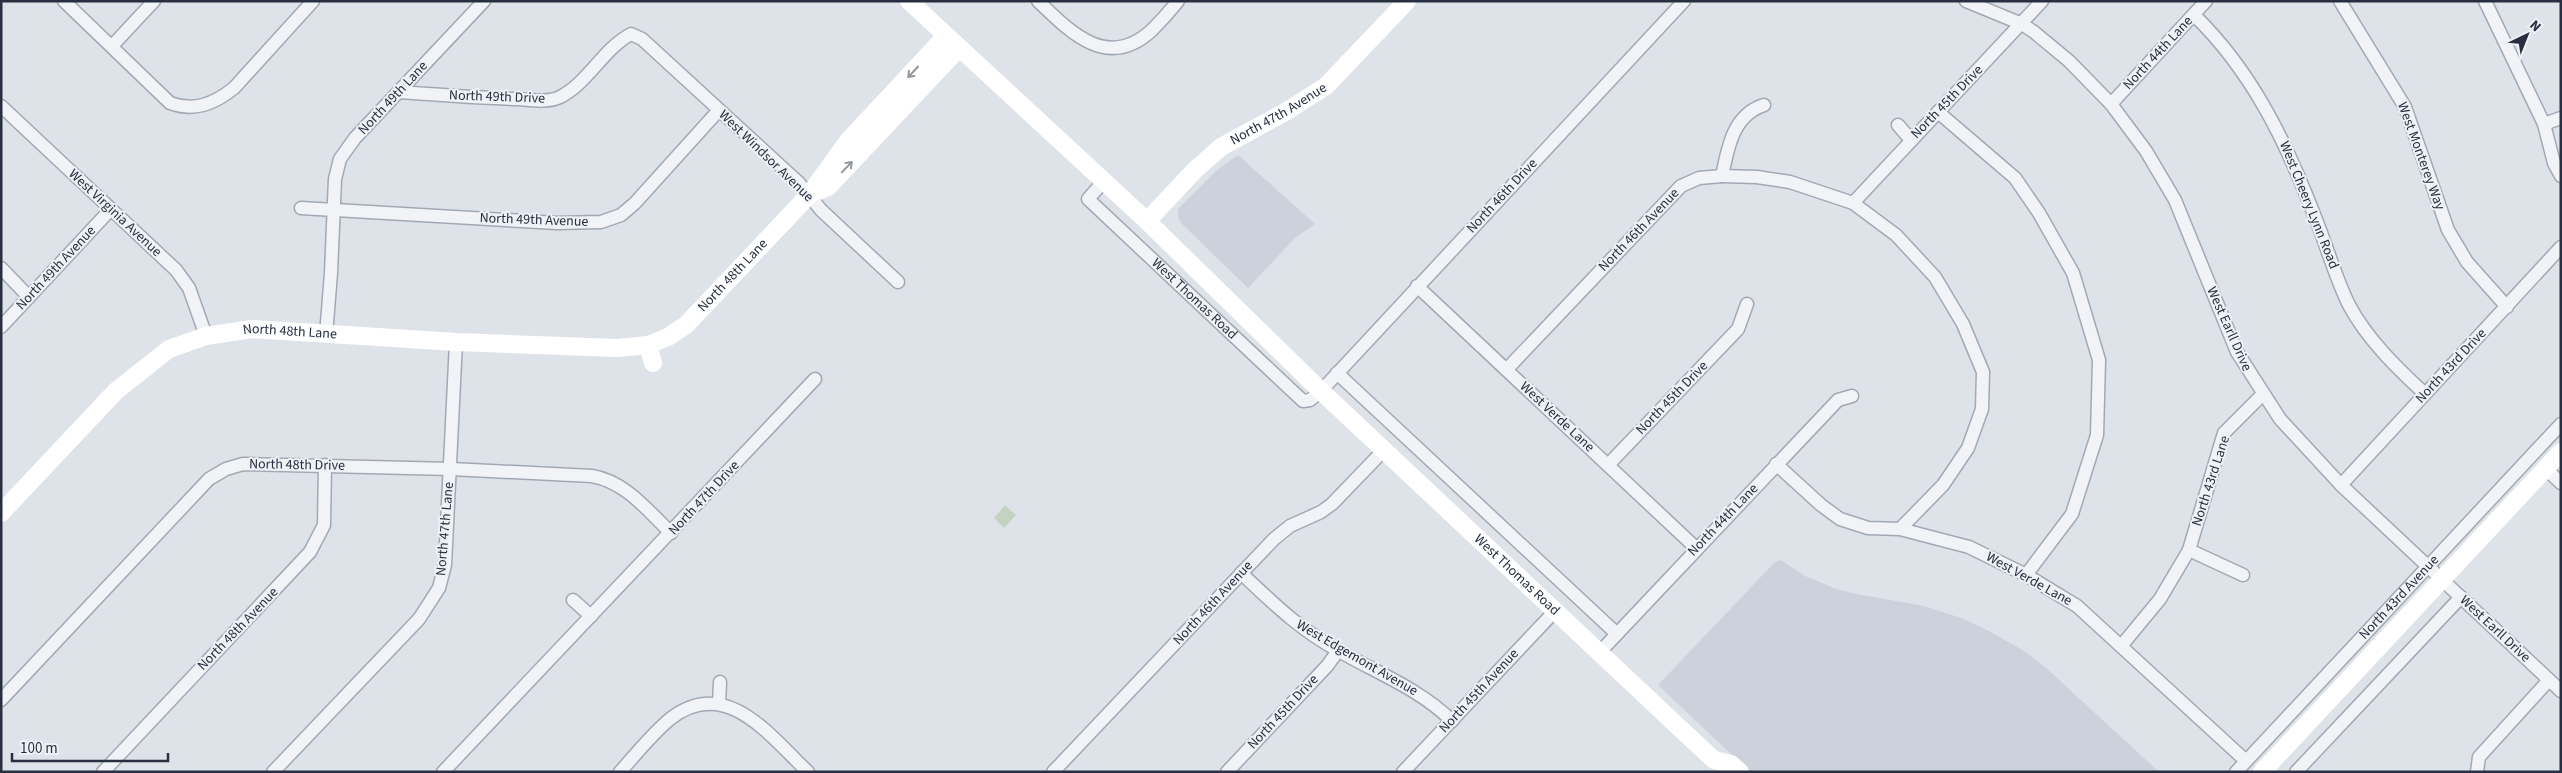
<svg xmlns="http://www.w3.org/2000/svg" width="2562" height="773" viewBox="0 0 2562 773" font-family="'Source Sans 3',sans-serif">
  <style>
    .built { fill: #ccd1db }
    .green { fill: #c4d3bf }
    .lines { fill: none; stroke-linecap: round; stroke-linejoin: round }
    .street-casing { stroke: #a3a9b3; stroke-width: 15 }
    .street { stroke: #f1f3f7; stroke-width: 12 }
    .secondary { stroke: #fff; stroke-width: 18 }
    .oneway { stroke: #9397a0 }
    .labels { text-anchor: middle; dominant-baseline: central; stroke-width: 4; stroke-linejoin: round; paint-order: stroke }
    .street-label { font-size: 14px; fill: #272f40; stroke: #eef1f6 }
  </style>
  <rect width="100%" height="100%" fill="#dee2e9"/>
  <!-- built -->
  <path class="built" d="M1238 155 1315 224 1296 237 1248 288 1181 223 1178 217V209L1217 170Z
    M1781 560 1805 576 1836 589 1856 594 1924 606 1961 618 1987 630 2024 651 2044 666 2159 772H1750L1658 685 1775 562Z"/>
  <!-- green -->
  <path class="green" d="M1005 505 1016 515 1004 528 994 518Z"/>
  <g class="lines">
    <defs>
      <g id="street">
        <path d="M64 1 170 103C194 112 214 104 234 88L313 1"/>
        <path d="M1038 1C1071 33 1108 71 1152 30 1161 21 1170 11 1178 1"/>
        <path d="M1966 1 2022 24 2034 32 2069 61 2111 104 2146 151 2175 200 2237 352 2280 419 2341 485 2561 691"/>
        <path d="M2340 1 2405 107 2448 230 2467 262 2507 307"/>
        <path d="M2485 1 2544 124 2554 163 2561 176"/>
        <path d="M2194 15C2252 71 2286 142 2315 217 2327 246 2335 277 2349 305 2367 339 2397 368 2425 394"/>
        <path d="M112 46 154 1"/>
        <path d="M399 92C439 95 478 98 518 99 531 100 548 103 560 97 588 83 603 49 631 34L642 39 799 183 821 210 898 282"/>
        <path d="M2111 104 2206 1"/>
        <path d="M1 106 176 270 189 288 206 336"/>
        <path d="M1938 112 2015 178 2039 213 2073 273 2099 360 2097 435 2072 514 2026 575"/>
        <path d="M2544 124 2561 118"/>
        <path d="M1898 125 1911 140"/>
        <path d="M1722 176 1757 177 1790 182 1853 203 1896 235 1935 277 1963 324 1983 372 1982 409 1968 448 1943 485 1900 529"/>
        <path id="s1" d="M1104 181 1088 199 1303 401 1310 400 1321 391 1684 1"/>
        <path d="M1853 203 2042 1"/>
        <path d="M301 208 557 223 601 222 621 215 635 203 719 110"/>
        <path d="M1 268 29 297"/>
        <path d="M1417 286 1696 548"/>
        <path d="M1 327 111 209"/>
        <path d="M326 335 331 273 335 179 340 159 355 138 484 1"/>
        <path d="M1507 369 1681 186 1699 178 1722 176C1728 147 1733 115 1764 105"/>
        <path d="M1337 373 1617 634"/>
        <path d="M1776 464 1821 505 1840 519 1868 528 1900 529 1969 547 2026 575 2077 606 2246 761"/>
        <path d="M1608 465 1738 329 1747 304"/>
        <path d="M2545 468 2561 483"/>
        <path d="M2341 485 2561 247"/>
        <path d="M2189 550 2243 575"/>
        <path d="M1241 573C1274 604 1299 629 1339 651 1377 673 1420 689 1452 721"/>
        <path d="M573 600 591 616"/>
        <path d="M2122 645 2160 599 2189 550 2224 433 2262 395"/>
        <path d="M1599 653 1838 400 1852 396"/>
        <path d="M1 700 209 479 226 469 243 464 451 469 592 476C626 482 647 510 671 533"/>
        <path d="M719 704 720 682"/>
        <path d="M103 772 310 552 324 525 325 465"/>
        <path d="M273 772 419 619 439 588 445 565 456 342"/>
        <path d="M443 772 815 379"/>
        <path d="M620 772C636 754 652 734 670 719 726 675 770 736 808 772"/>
        <path d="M1053 772 1274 539 1290 526 1321 512 1332 504 1384 450"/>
        <path d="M1227 772 1327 666 1338 651"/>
        <path d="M1403 772 1555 611"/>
        <path id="s2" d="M2236 772 2561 424"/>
        <path d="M2296 772 2461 597"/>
        <path d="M2477 772 2479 757 2549 680"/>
      </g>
    </defs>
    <!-- street casing -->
    <use href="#street" class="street-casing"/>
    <!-- street -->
    <use href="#street" class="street"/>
    <!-- secondary -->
    <g class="secondary">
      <path id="s3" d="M909 1 1147 221 1321 391 1685 733 1714 760 1731 764 1740 772"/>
      <path d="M816 192 828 187 959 48"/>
      <path id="s4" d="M1147 221 1195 170 1221 147 1287 111 1326 86 1407 1"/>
      <path d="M648 345 653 363"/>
      <path id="s5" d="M1 513 116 391 169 349 206 336 252 329 456 342 618 348 648 345 668 337 686 325 809 195 848 141 946 36"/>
      <path d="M2262 772 2561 452"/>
    </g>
  </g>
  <!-- one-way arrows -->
  <defs><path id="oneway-shaft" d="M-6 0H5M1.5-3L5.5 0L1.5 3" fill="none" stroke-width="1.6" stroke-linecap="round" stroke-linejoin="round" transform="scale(1.25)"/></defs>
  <g class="oneway">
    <use href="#oneway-shaft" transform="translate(913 72) rotate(133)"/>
    <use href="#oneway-shaft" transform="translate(847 167) rotate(-46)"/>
  </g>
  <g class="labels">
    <!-- street labels -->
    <g class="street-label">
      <text transform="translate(2158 53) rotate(-47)">North 44th Lane</text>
      <text transform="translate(497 97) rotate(2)">North 49th Drive</text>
      <text transform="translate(393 98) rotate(-47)">North 49th Lane</text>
      <text transform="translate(1947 102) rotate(-46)">North 45th Drive</text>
      <text stroke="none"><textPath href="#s4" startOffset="171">North 47th Avenue</textPath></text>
      <text transform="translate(766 156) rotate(44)">West Windsor Avenue</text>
      <text transform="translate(2421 156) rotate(70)">West Monterey Way</text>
      <text transform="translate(1502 196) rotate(-47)">North 46th Drive</text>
      <text transform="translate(2309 205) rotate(68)">West Cheery Lynn Road</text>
      <text transform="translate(115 213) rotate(43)">West Virginia Avenue</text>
      <text transform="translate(534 220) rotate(2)">North 49th Avenue</text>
      <text transform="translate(1639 230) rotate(-46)">North 46th Avenue</text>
      <text transform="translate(56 268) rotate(-47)">North 49th Avenue</text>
      <text stroke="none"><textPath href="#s5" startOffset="829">North 48th Lane</textPath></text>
      <text stroke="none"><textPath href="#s1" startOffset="170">West Thomas Road</textPath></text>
      <text transform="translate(2229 329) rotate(66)">West Earll Drive</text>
      <text stroke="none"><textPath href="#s5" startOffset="359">North 48th Lane</textPath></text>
      <text transform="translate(2451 366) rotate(-47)">North 43rd Drive</text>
      <text transform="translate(1672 398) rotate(-46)">North 45th Drive</text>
      <text transform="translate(1557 417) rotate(43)">West Verde Lane</text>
      <text transform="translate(297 465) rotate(1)">North 48th Drive</text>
      <text transform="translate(2211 481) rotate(-72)">North 43rd Lane</text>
      <text transform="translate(704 498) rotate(-47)">North 47th Drive</text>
      <text transform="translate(1723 520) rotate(-46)">North 44th Lane</text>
      <text transform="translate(445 529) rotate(-85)">North 47th Lane</text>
      <text stroke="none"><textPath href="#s3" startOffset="836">West Thomas Road</textPath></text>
      <text transform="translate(2029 579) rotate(29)">West Verde Lane</text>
      <text stroke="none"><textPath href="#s2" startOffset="239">North 43rd Avenue</textPath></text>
      <text transform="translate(1213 603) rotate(-47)">North 46th Avenue</text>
      <text transform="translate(238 629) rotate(-46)">North 48th Avenue</text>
      <text transform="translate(2495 629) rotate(43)">West Earll Drive</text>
      <text transform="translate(1357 658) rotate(30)">West Edgemont Avenue</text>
      <text transform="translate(1479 691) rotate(-47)">North 45th Avenue</text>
      <text transform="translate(1283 712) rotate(-47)">North 45th Drive</text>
    </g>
  </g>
  <!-- border -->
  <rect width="2562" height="773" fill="none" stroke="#272f40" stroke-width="5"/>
  <!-- north arrow -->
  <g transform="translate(2527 35) rotate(43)" stroke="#eef1f6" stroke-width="4" paint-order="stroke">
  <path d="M0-4L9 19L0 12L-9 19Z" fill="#272f40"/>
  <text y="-8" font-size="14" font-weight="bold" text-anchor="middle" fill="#272f40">N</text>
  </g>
  <!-- scale -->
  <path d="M12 753v8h156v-8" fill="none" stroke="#272f40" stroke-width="2.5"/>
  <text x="20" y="753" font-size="15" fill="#272f40" stroke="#eef1f6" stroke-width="4" paint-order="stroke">100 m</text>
</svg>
